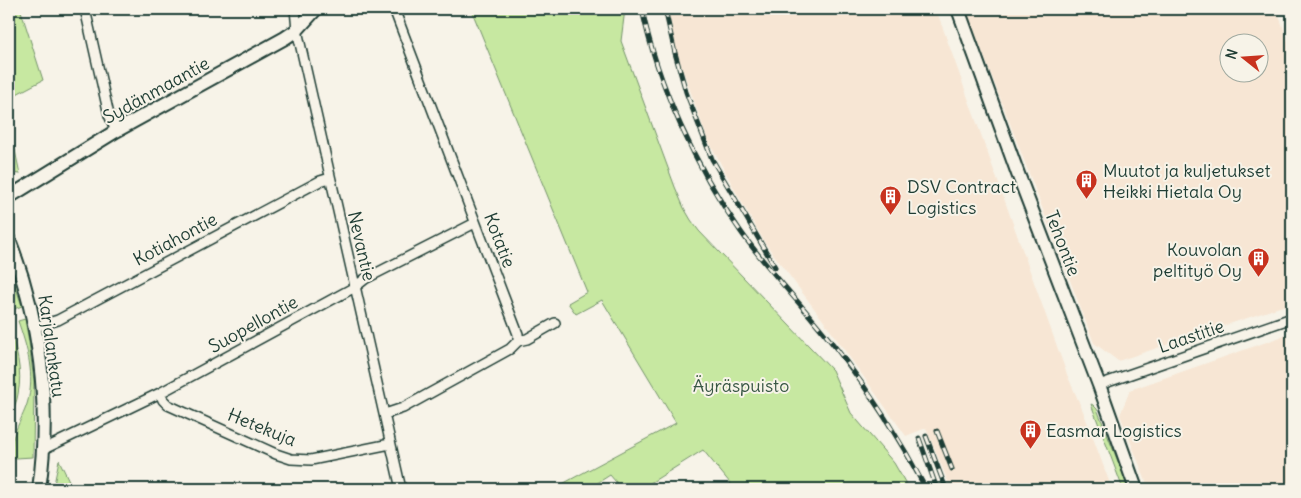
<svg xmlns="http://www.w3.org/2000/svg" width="1301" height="498" viewBox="0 0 1301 498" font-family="Delius,sans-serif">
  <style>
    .built { fill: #f7e6d4; fill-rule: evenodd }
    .green { fill: #c7e8a1; stroke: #73926a }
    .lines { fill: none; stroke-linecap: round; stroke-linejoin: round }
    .street-casing { stroke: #1f3d34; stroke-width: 12 }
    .secondary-casing { stroke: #1f3d34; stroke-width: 16 }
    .street { stroke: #f7f3e8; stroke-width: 9 }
    .secondary { stroke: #f7f3e8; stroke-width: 12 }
    .rail-casing { stroke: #1f3d34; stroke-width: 5 }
    .rail { stroke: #f7f3e8; stroke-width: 3; stroke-dasharray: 9; stroke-linecap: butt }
    .labels { text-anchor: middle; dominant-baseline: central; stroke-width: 4; stroke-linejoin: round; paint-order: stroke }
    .street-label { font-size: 18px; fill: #1f3d34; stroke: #f7f3e8 }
    .poi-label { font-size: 18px; fill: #1f3d34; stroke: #f7f3e8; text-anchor: start }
    .park-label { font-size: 18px; fill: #385744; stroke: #f7f3e8 }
  </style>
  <rect width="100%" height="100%" fill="#f7f3e8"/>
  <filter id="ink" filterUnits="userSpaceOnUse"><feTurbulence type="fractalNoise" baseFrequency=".02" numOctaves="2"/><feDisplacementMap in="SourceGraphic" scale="10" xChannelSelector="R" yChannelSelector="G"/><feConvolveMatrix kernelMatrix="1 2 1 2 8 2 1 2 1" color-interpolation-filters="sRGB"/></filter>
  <g filter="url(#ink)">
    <!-- built -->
    <path class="built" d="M661 9H936L1068 377 1083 411 1112 489H951L926 428 906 436 825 323 765 243 736 192 707 138Z
      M966 9H1277L1292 54V303L1118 361 1094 343ZM1228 42H1258V72H1228Z
      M1292 333V489H1149L1120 415 1130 390Z"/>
    <!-- green -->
    <path class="green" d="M9 9H25L21 11 43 80 9 98Z
      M471 9H625L621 41 675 187 684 208 691 220 699 231 832 370 851 413 894 463 909 489H735L703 450 644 487 645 489H622L610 475 588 489H553L676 423 602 300 576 314 568 303 587 292Z
      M9 122 20 174 9 173Z
      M9 266 22 306 14 309 9 295Z
      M25 319 29 342 34 381 33 457 16 458 12 456C8 439 22 420 27 404 36 376 27 347 18 321Z
      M9 326C16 348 23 371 18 394 17 402 13 409 10 416Z
      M1091 404 1093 405 1097 409 1129 489H1123Z
      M59 460 73 489H53Z"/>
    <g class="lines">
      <defs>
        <path id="street" d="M85 9 109 115 116 131
          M295 9 297 30 401 489
          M35 327 58 320 320 181 330 178
          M518 341 527 339 555 323
          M1099 385 1292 318
          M160 393 163 400 168 405 276 454 291 459 311 460 390 444
          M385 414 403 408 510 349 518 341V334L394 9
          M44 449 160 393 355 287 365 279 475 223"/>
        <path id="secondary" d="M958 9 1018 174 1099 385 1136 489
          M9 197 116 131 285 38 297 30 316 9
          M9 240C40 318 51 406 39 489"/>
      </defs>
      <!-- street casing -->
      <use href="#street" class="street-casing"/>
      <!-- secondary casing -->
      <use href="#secondary" class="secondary-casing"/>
      <!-- street -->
      <use href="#street" class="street"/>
      <!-- secondary -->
      <use href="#secondary" class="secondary"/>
      <defs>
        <path id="rail" d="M642 9C658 86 696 168 741 232 771 274 808 311 839 352 872 395 901 441 926 489
          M665 9 675 53 686 92 712 159 775 267
          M937 431 952 469
          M926 436 946 489
          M919 438 937 489"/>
      </defs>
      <!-- rail casing -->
      <use href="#rail" class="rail-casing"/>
      <!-- rail -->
      <use href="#rail" class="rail"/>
    </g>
  </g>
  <!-- icons -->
  <defs>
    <symbol id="building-pin" viewBox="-11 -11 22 30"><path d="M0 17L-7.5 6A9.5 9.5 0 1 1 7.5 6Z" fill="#c8321e" stroke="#f7f3e8"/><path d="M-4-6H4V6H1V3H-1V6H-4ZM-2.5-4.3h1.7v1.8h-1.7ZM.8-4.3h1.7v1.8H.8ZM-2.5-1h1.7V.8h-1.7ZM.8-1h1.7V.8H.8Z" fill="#fff"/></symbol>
  </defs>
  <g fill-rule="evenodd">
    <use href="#building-pin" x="1074" y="168" width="25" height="34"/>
    <use href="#building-pin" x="878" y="184" width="25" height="34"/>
    <use href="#building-pin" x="1246" y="246" width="25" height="34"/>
    <use href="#building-pin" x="1018" y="418" width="25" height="34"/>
  </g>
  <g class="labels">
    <!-- street labels -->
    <g class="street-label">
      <text transform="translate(156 90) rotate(-29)">Sydänmaantie</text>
      <text transform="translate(175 239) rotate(-28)">Kotiahontie</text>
      <text transform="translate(500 240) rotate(69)">Kotatie</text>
      <text transform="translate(1063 243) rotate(69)">Tehontie</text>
      <text transform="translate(362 246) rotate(77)">Nevantie</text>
      <text transform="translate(253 324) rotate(-29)">Suopellontie</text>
      <text transform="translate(1191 336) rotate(-19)">Laastitie</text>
      <text transform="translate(52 346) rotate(82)">Karjalankatu</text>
      <text transform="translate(262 427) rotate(22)">Hetekuja</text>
    </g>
    <!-- poi labels -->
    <g class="poi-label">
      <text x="1103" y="170">Muutot ja kuljetukset<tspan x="1103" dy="21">Heikki Hietala Oy</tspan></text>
      <text x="907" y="186">DSV Contract<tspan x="907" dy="21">Logistics</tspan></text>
      <text x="1242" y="249" text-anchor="end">Kouvolan<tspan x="1242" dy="21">peltityö Oy</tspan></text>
      <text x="1046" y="430">Easmar Logistics</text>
    </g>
    <!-- park labels -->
    <g class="park-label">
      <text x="741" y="385">Äyräspuisto</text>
    </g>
  </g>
  <!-- margin -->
  <rect width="1301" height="498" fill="none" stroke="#f7f3e8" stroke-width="30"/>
  <rect x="15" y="15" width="1271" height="468" fill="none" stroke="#1f3d34" stroke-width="2" filter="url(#ink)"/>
  <!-- north arrow -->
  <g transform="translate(1244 58) rotate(287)"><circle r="24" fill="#f7f3e8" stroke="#a1aaa0"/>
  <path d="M0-4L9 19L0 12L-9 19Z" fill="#c8321e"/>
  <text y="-8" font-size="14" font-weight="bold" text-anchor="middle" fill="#1f3d34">N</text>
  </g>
</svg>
